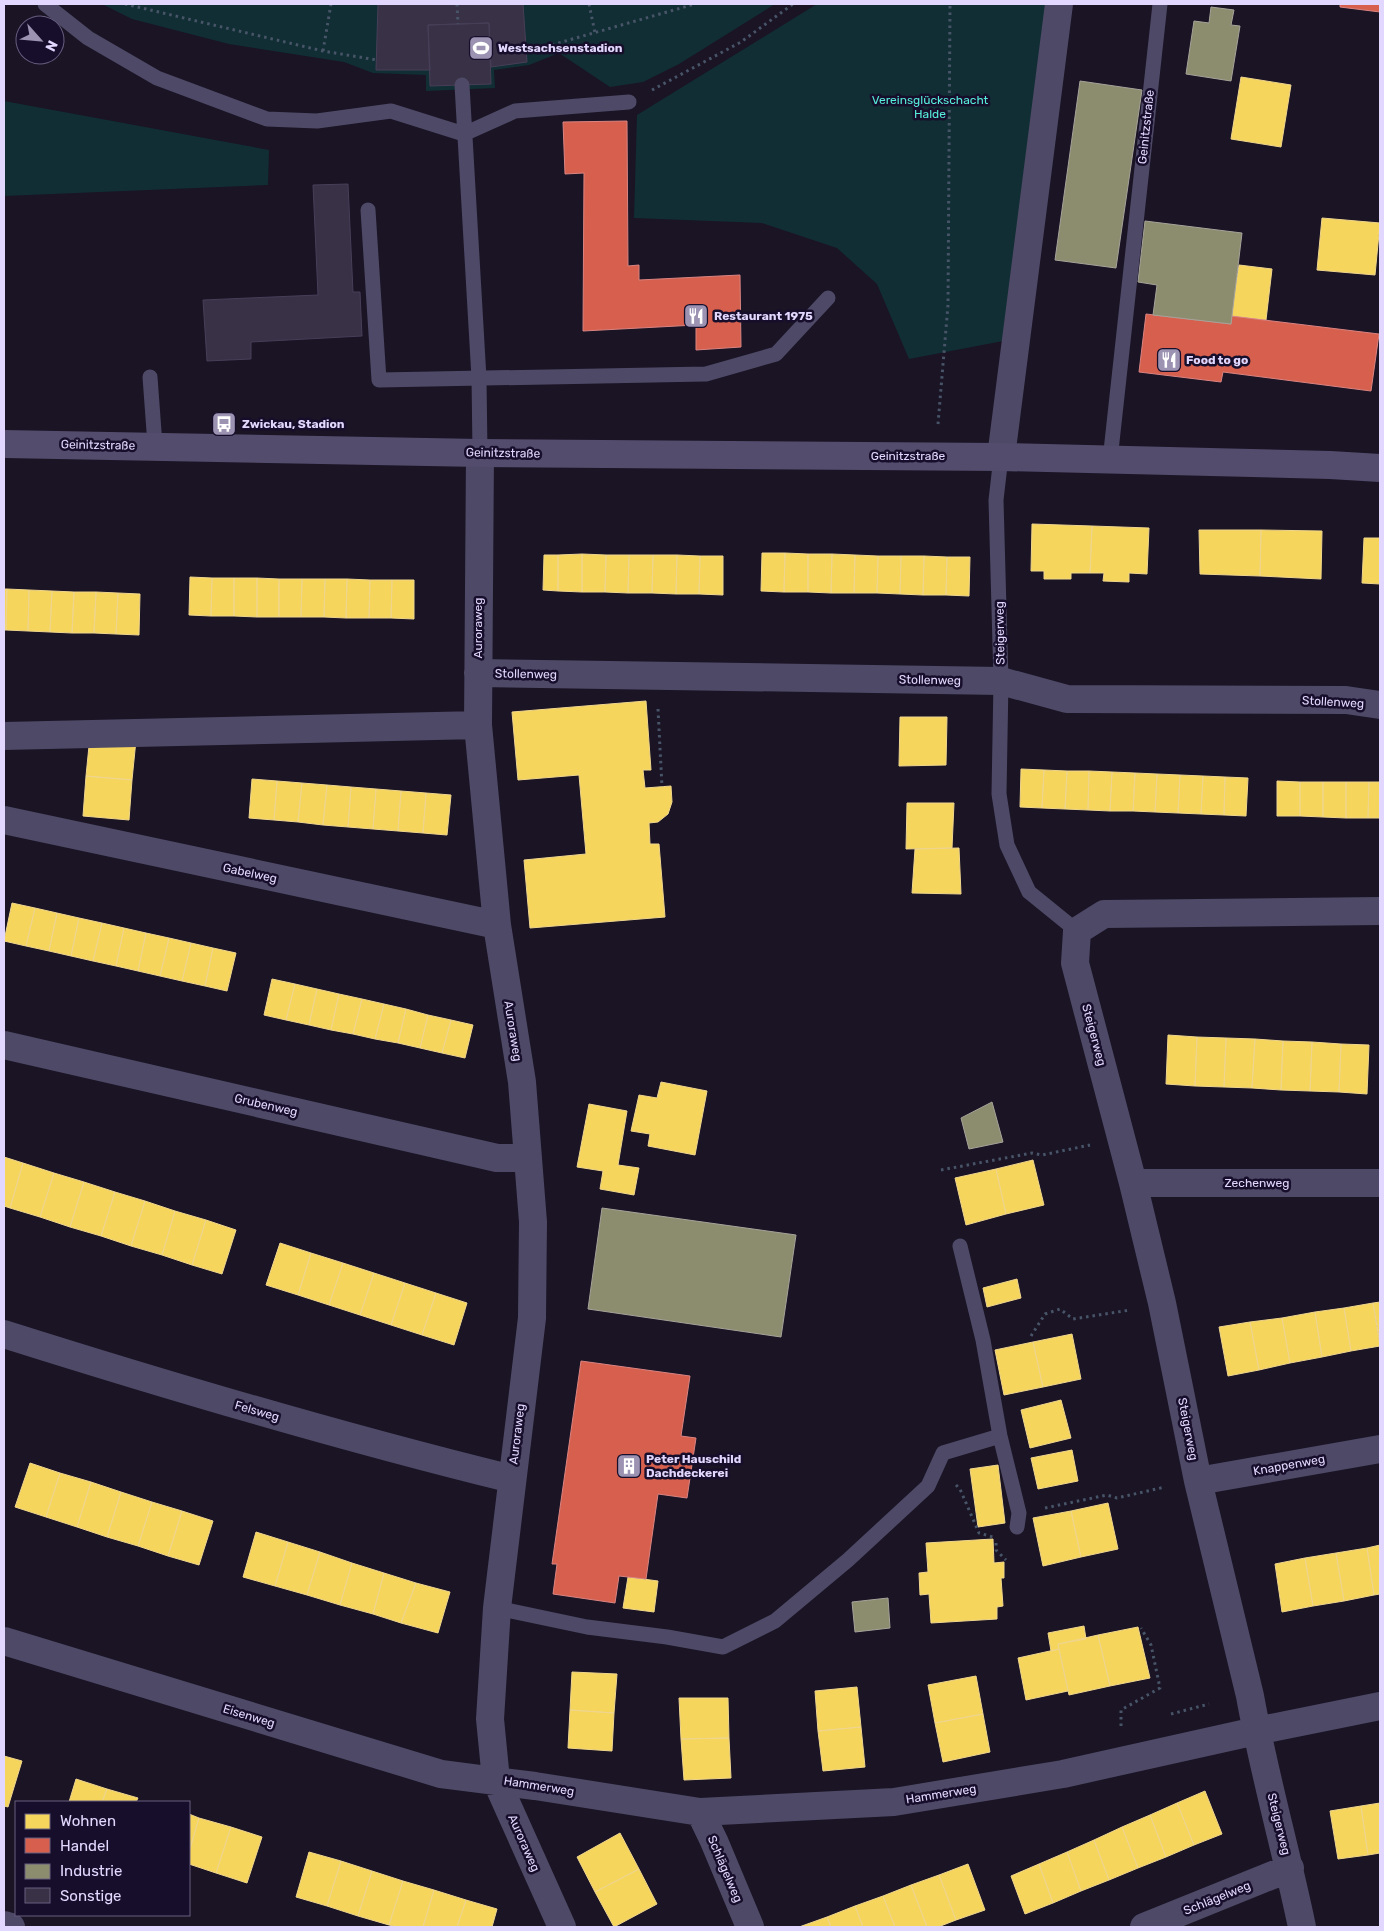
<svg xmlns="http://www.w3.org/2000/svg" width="1384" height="1931" viewBox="0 0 1384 1931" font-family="Rubik,sans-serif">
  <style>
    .green { fill: #112e34 }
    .homes { fill: #f6d55c; stroke: #f0d68d }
    .shops { fill: #d6604d; stroke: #da8482 }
    .industry { fill: #8c8c6e; stroke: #a6a39a }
    .building { fill: #393246; stroke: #473f58 }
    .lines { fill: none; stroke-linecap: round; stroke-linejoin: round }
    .path { stroke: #485568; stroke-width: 3; stroke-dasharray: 2.5 4; stroke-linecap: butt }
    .lane { stroke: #4e4966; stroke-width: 15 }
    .street { stroke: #4e4966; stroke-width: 28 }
    .secondary { stroke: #534c6c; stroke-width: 28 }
    .labels { text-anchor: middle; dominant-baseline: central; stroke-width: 5; stroke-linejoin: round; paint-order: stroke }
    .poi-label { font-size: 12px; font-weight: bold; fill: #e2d8ff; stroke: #170e2b; text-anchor: start }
    .park-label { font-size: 12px; fill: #56eddc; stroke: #170e2b }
    .street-label { font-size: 12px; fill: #e2d8ff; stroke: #170e2b }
  </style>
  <rect width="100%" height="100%" fill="#1a1425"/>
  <!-- green -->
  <path class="green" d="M102 4H775L679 64 643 82 610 87 559 53 529 65 494 70 495 88 426 91V75L373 73 344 62 229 44 132 19Z
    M817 4H1050L1003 341 909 359 877 284 837 248 762 223 634 218 637 115Z
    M4 101 269 150 268 185 4 196Z"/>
  <!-- homes -->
  <path class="homes" d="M1241 77 1291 85 1281 147 1231 139Z
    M1322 218 1380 223 1375 275 1317 270Z
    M1239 265 1272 269 1266 320 1231 316Z
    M1032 524 1092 526 1090 573H1071V579H1044V571H1031Z
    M1092 526 1149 528 1147 574 1129 573V582L1103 581 1104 573H1090Z
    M1199 530H1261L1260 576 1200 574Z
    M1261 530 1322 531 1321 579 1260 576Z
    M1364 538H1380V584L1362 583Z
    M762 553H785L784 592 761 591Z
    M785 553 808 554V592H784Z
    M582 554V592L558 591V555Z
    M582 554 606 555 605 592H582Z
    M808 554H832L831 593 808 592Z
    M832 554 855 555 854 593H831Z
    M544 555H558V591L543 590Z
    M606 555H629L628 593 605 592Z
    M629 555H653L652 593H628Z
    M653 555H677L676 594 652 593Z
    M677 555 700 556 699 594H676Z
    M855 555 878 556 877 593H854Z
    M700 556H723V595L699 594Z
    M878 556H901L900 594 877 593Z
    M901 556H924L923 595 900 594Z
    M924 556 947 557 946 595H923Z
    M947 557H970L969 596 946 595Z
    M190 577 212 578 211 616 189 615Z
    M212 578H234V616H211Z
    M234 578H257V617L234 616Z
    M257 578 279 579V617H257Z
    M279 579H302L301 617H279Z
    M302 579H325L324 617H301Z
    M325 579H347L346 618 324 617Z
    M347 579 370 580 369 618H346Z
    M370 580H392L391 618H369Z
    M392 580H414V619L391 618Z
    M4 589H7L6 630H4Z
    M7 589 29 590 28 631 6 630Z
    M29 590 52 591 50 632 28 631Z
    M52 591 74 592 72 633 50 632Z
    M74 592H96L94 633H72Z
    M96 592 118 593 116 634 94 633Z
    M118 593 140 594 139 635 116 634Z
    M646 701 651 770H643L645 788 671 786 672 802 668 814 658 822 649 823 650 844H659L665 917 530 928 524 860 586 854 579 775 518 780 512 712Z
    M900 717H947L946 765 899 766Z
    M90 736 136 740 132 780 86 776Z
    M1021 769 1044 770 1042 808 1020 807Z
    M1044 770 1067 771 1065 809 1042 808Z
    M1067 771H1089L1088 810 1065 809Z
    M1089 771 1112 772 1110 811 1088 810Z
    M1112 772 1135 773 1133 811H1110Z
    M1135 773 1157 774 1155 812 1133 811Z
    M1157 774 1180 775 1178 813 1155 812Z
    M1180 775 1203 776 1201 814 1178 813Z
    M86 776 132 780 129 820 83 816Z
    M1203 776 1225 777 1224 815 1201 814Z
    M1225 777 1248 778 1246 816 1224 815Z
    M252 779 277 781 274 820 249 818Z
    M277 781 302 783 298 822 274 820Z
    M1277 781 1300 782V816H1277Z
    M1300 782H1323V817L1300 816Z
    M1323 782H1346V818L1323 817Z
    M1346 782H1369L1368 818H1346Z
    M1369 782H1380V818H1368Z
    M302 783 327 785 323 825 298 822Z
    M327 785 351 787 348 827 323 825Z
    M351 787 376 789 373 829 348 827Z
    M376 789 401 791 398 831 373 829Z
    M401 791 426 793 423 833 398 831Z
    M426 793 451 795 447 835 423 833Z
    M907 803H954L952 848 906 849Z
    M959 848 961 894 912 893 915 849Z
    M12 903 35 908 26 946 4 941Z
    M35 908 57 913 49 951 26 946Z
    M57 913 79 918 71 956 49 951Z
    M79 918 102 923 93 961 71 956Z
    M102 923 124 928 116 966 93 961Z
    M124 928 146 933 138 971 116 966Z
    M146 933 169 938 160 976 138 971Z
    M169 938 191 943 182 981 160 976Z
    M191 943 213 948 205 986 182 981Z
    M213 948 236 953 227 991 205 986Z
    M272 979 295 984 286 1020 264 1015Z
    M295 984 317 989 309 1025 286 1020Z
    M317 989 339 994 331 1030 309 1025Z
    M339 994 362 999 353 1034 331 1030Z
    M362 999 384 1004 375 1039 353 1034Z
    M384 1004 406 1009 398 1043 375 1039Z
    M406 1009 428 1015 420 1048 398 1043Z
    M428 1015 451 1020 442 1053 420 1048Z
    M451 1020 473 1025 465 1058 442 1053Z
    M1168 1035 1197 1037 1195 1086 1166 1084Z
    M1197 1037 1226 1038 1224 1087 1195 1086Z
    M1226 1038 1255 1039 1252 1088 1224 1087Z
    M1255 1039 1283 1041 1281 1090 1252 1088Z
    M1283 1041 1312 1042 1310 1091 1281 1090Z
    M1312 1042 1341 1044 1339 1092 1310 1091Z
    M1341 1044 1369 1045 1367 1094 1339 1092Z
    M661 1082 707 1091 695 1155 648 1146 650 1134 631 1131 639 1095 657 1098Z
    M589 1104 627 1111 618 1165 639 1168 634 1195 600 1189 603 1171 577 1167Z
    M4 1157 23 1163 10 1208 4 1206Z
    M1033 1160 1044 1205 1006 1214 996 1169Z
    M23 1163 54 1173 40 1217 10 1208Z
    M996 1169 1006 1214 966 1225 955 1178Z
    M54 1173 84 1182 70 1227 40 1217Z
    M84 1182 115 1192 101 1236 70 1227Z
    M115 1192 145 1201 131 1246 101 1236Z
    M145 1201 175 1211 162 1255 131 1246Z
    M175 1211 206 1220 192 1265 162 1255Z
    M206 1220 236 1230 222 1274 192 1265Z
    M280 1243 311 1253 298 1295 266 1285Z
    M311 1253 343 1263 329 1305 298 1295Z
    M343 1263 374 1273 360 1315 329 1305Z
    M374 1273 405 1283 391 1325 360 1315Z
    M1017 1279 1021 1298 987 1307 983 1288Z
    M405 1283 436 1293 422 1335 391 1325Z
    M436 1293 467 1303 454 1345 422 1335Z
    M1380 1302V1342L1373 1303Z
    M1373 1303 1380 1346 1351 1351 1344 1308Z
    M1344 1308 1351 1351 1322 1357 1315 1312Z
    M1315 1312 1322 1357 1290 1363 1282 1318Z
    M1282 1318 1290 1363 1259 1370 1250 1322Z
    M1250 1322 1259 1370 1228 1376 1219 1327Z
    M1072 1334 1081 1379 1043 1387 1033 1342Z
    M1033 1342 1043 1387 1004 1395 995 1350Z
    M1061 1400 1071 1438 1030 1448 1021 1410Z
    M1072 1450 1078 1481 1038 1489 1031 1458Z
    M30 1463 60 1473 46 1517 15 1507Z
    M998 1465 1005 1523 978 1527 970 1469Z
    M60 1473 91 1482 77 1527 46 1517Z
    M91 1482 121 1492 107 1537 77 1527Z
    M121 1492 152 1502 138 1546 107 1537Z
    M152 1502 182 1511 168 1556 138 1546Z
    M1108 1503 1118 1549 1081 1557 1071 1511Z
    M182 1511 213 1521 199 1565 168 1556Z
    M1071 1511 1081 1557 1043 1566 1033 1518Z
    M256 1532 288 1542 275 1586 243 1577Z
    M993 1539 994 1563 1004 1562V1578H1001L1003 1606 997 1607V1619L931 1623 929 1594 920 1595 919 1573 928 1572 926 1543Z
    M288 1542 320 1552 307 1595 275 1586Z
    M1380 1545V1594L1374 1595 1367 1548Z
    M1367 1548 1374 1595 1344 1601 1336 1553Z
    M320 1552 352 1563 340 1605 307 1595Z
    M1336 1553 1344 1601 1313 1606 1305 1558Z
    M1305 1558 1313 1606 1282 1612 1275 1564Z
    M352 1563 384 1573 373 1614 340 1605Z
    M384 1573 416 1583 401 1623 373 1614Z
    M628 1577 658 1581 654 1612 623 1608Z
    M416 1583 450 1592 438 1633 401 1623Z
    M1084 1626 1086 1639 1058 1644 1059 1649 1051 1651 1048 1633Z
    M1138 1627 1150 1678 1110 1686 1098 1635Z
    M1098 1635 1110 1686 1069 1695 1058 1644Z
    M1059 1649 1068 1691 1026 1700 1018 1658Z
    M572 1672 617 1674 614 1713 570 1710Z
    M976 1676 983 1714 935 1723 928 1685Z
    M857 1687 861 1727 818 1731 815 1691Z
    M679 1698H728L729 1738 681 1739Z
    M570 1710 614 1713 612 1751 568 1748Z
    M983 1714 990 1752 943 1762 935 1723Z
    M861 1727 865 1767 823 1771 818 1731Z
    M729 1738 731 1778 684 1780 681 1739Z
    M4 1756 22 1761 8 1807 4 1806Z
    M76 1779 107 1789 102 1802H69Z
    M107 1789 138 1798 136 1802H102Z
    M1205 1791 1222 1834 1194 1845 1177 1803Z
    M1177 1803 1194 1845 1166 1857 1150 1815Z
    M1380 1803V1853L1368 1855 1361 1806Z
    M1361 1806 1368 1855 1338 1859 1330 1811Z
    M189 1814 199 1818 189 1852Z
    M1150 1815 1166 1857 1138 1868 1122 1827Z
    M199 1818 231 1827 216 1873 189 1864V1852Z
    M231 1827 262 1837 247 1883 216 1873Z
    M1122 1827 1138 1868 1109 1880 1094 1840Z
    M620 1833 639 1869 595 1892 577 1857Z
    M1094 1840 1109 1880 1081 1891 1067 1852Z
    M309 1852 341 1861 327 1906 296 1897Z
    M1067 1852 1081 1891 1053 1903 1039 1864Z
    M341 1861 372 1871 358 1916 327 1906Z
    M968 1864 985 1910 956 1920 939 1875Z
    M1039 1864 1053 1903 1025 1914 1011 1876Z
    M639 1869 657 1904 614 1927 595 1892Z
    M372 1871 403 1881 389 1925 358 1916Z
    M939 1875 956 1920 938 1927H927L911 1885Z
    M403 1881 434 1890 423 1927H397L389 1925Z
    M911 1885 927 1927H895L883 1896Z
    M434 1890 466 1900 457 1927H423Z
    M883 1896 895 1927H863L855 1906Z
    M466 1900 497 1909 492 1927H457Z
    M855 1906 863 1927H831L827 1917Z
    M827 1917 831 1927H799Z"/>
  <!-- shops -->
  <path class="shops" d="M1340 4H1380V12L1340 7Z
    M627 121 628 266 639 265V280L740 275 741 347 696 350V325L583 331 584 173 565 174 563 122Z
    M1146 314 1231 324V316L1379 334 1371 391 1223 372 1221 382 1139 372Z
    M581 1361 690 1376 681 1436 696 1438 687 1498 658 1494 646 1579 619 1576 615 1603 553 1594 557 1564H552Z"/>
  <!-- industry -->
  <path class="industry" d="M1211 7 1234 10 1231 25 1240 26 1231 81 1186 74 1194 21 1209 23Z
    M1080 81 1142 90 1116 268 1055 260Z
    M1145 221 1242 233 1231 324 1153 315 1157 285 1138 282Z
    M992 1102 1003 1142 969 1149 961 1118Z
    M602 1208 796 1235 781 1337 588 1309Z
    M888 1598 890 1628 855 1632 852 1602Z"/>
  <!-- building -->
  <path class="building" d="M378 4H523L527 62 491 67 489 23 428 25 430 70H376Z
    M489 23 491 84 430 86 428 25Z
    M348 184 353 292H360L362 336 251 342V359L207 361 203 300 318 295 313 185Z"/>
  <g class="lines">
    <!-- path -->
    <path class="path" d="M125 4 323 51 377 60
      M457 4 458 24
      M589 4 595 33
      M323 51 331 4
      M527 52 695 4
      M652 90 741 42 793 4
      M938 424 948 305 950 4
      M658 709 662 787
      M941 1170 1032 1153 1042 1155 1090 1145
      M1031 1336 1045 1314 1060 1309 1073 1319 1130 1310
      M956 1485 960 1489 979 1533 993 1537
      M1045 1508 1107 1495 1117 1498 1165 1487
      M996 1543V1550L1006 1560
      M1171 1714 1209 1704
      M1121 1726V1710L1160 1688 1151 1645 1141 1628"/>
    <!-- lane -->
    <path class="lane" d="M45 4 88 38 157 78 267 119 317 121 391 111 464 134 515 111 629 102
      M462 85 479 378 480 453
      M368 210 379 380 706 374 776 354 828 298
      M150 377 155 445
      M1001 457 996 500 1001 681 999 794 1007 845 1029 892 1077 931
      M1110 460 1160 4
      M960 1246 983 1340 1000 1436 1019 1513 1017 1527
      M497 1608 587 1627 667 1637 723 1647 775 1621 848 1560 928 1486 943 1453 1000 1436"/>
    <!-- street -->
    <path class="street" d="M480 453 478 725 497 925 522 1082 533 1222 532 1318 497 1608 490 1719 496 1780 562 1927
      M1001 457 1059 4
      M478 673 1001 681 1067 699 1346 700 1380 705
      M4 736 478 725
      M4 820 497 925
      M4 1045 497 1158H528
      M1133 1183H1380
      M4 1334C172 1387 341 1437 512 1479
      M1198 1481 1380 1449
      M4 1641 441 1774 535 1786 700 1812 894 1802 1063 1774 1256 1731 1380 1706
      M700 1812 714 1841 750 1927
      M4 1925 11 1927
      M1144 1927 1290 1868
      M1302 1927C1286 1850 1264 1774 1250 1696L1198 1481 1162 1303 1133 1183 1075 963 1077 931 1104 914 1380 911"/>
    <!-- secondary -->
    <path class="secondary" d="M4 444 480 453 1001 457 1330 465 1380 468"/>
  </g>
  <!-- icons -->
  <defs>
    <symbol id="stadium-square" viewBox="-11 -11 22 22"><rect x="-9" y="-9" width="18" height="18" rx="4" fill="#9c93b3" stroke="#170e2b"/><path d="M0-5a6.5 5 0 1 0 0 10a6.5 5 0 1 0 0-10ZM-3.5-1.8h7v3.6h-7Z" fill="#fff"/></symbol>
    <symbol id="restaurant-square" viewBox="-11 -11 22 22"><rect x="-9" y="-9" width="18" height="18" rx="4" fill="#9c93b3" stroke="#170e2b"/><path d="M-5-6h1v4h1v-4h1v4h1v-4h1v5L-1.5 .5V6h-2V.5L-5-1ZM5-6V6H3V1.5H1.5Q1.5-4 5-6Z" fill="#fff"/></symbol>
    <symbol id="bus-square" viewBox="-11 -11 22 22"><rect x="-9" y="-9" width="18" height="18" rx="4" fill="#9c93b3" stroke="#170e2b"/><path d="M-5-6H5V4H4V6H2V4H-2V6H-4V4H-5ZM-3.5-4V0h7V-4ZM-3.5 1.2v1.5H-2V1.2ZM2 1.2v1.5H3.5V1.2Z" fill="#fff"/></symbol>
    <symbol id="building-square" viewBox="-11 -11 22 22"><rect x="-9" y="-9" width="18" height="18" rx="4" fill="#9c93b3" stroke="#170e2b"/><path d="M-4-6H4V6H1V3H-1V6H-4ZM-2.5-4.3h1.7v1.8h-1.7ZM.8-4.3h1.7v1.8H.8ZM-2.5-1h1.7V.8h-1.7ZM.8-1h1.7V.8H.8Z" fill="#fff"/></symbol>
  </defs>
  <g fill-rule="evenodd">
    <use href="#stadium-square" x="467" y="34" width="28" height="28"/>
    <use href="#restaurant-square" x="682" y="302" width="28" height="28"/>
    <use href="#restaurant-square" x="1155" y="346" width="28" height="28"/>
    <use href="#bus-square" x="210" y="410" width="28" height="28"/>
    <use href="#building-square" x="615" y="1452" width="28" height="28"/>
  </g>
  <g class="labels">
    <!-- poi labels -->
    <g class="poi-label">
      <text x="498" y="48">Westsachsenstadion</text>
      <text x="714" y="316">Restaurant 1975</text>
      <text x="1186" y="360">Food to go</text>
      <text x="242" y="424">Zwickau, Stadion</text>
      <text x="646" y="1459">Peter Hauschild<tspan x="646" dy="14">Dachdeckerei</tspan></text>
    </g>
    <!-- park labels -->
    <g class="park-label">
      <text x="930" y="100">Vereinsglückschacht<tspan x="930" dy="14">Halde</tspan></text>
    </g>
    <!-- street labels -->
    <g class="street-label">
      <text transform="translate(1146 127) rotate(-84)">Geinitzstraße</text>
      <text transform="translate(98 445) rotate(1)">Geinitzstraße</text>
      <text transform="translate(503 453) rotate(1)">Geinitzstraße</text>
      <text x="908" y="456">Geinitzstraße</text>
      <text transform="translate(478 628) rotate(-90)">Auroraweg</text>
      <text transform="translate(1000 633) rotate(-91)">Steigerweg</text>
      <text transform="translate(526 674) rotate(1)">Stollenweg</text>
      <text transform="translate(930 680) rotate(1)">Stollenweg</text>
      <text transform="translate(1333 702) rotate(3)">Stollenweg</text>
      <text transform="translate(250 873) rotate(12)">Gabelweg</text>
      <text transform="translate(513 1031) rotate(81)">Auroraweg</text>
      <text transform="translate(1094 1035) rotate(75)">Steigerweg</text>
      <text transform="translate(266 1105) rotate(13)">Grubenweg</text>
      <text x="1257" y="1183">Zechenweg</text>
      <text transform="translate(257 1411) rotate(16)">Felsweg</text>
      <text transform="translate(1188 1429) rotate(79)">Steigerweg</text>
      <text transform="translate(517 1434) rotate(-83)">Auroraweg</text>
      <text transform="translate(1289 1465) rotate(-10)">Knappenweg</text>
      <text transform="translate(249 1716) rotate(17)">Eisenweg</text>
      <text transform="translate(539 1786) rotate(9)">Hammerweg</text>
      <text transform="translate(941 1794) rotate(-9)">Hammerweg</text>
      <text transform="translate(1279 1824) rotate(76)">Steigerweg</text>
      <text transform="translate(524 1843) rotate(66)">Auroraweg</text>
      <text transform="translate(725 1869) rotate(67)">Schlägelweg</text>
      <text transform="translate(1217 1898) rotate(-22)">Schlägelweg</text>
    </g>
  </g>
  <!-- border -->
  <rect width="1384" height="1931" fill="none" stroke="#e2d8ff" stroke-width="10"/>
  <!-- legend -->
  <rect x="15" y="1801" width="175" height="115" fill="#170e2b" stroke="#685f80"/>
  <rect x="25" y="1814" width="25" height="15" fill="#f6d55c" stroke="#685f80"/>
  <text x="60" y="1826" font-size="15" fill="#e2d8ff">Wohnen</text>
  <rect x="25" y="1838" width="25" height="15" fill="#d6604d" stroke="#685f80"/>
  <text x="60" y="1851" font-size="15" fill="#e2d8ff">Handel</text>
  <rect x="25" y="1864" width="25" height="15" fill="#8c8c6e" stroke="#685f80"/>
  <text x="60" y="1876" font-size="15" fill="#e2d8ff">Industrie</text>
  <rect x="25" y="1888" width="25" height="15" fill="#393246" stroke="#685f80"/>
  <text x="60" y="1901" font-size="15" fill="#e2d8ff">Sonstige</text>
  <!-- north arrow -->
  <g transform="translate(40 40) rotate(117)"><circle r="24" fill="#170e2b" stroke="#685f80"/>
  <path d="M0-4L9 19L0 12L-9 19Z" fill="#9c93b3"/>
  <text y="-8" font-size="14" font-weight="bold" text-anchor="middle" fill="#e2d8ff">N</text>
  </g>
</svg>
